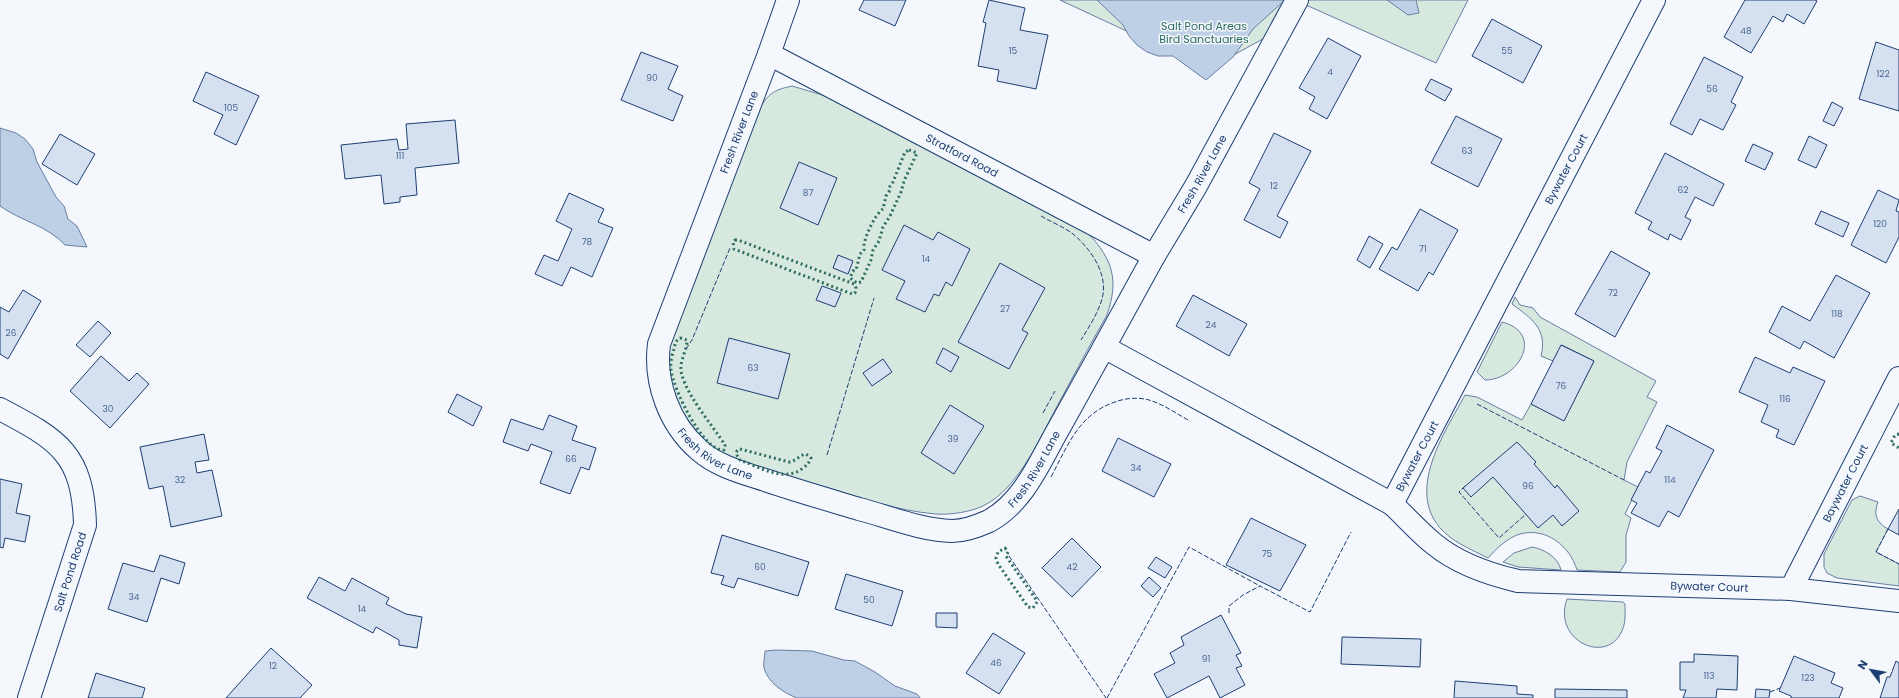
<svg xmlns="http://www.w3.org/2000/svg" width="1899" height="698" viewBox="0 0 1899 698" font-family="Poppins,sans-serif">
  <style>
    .green { fill: #d7e8df; stroke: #687fa3 }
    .water { fill: #bed0e5; stroke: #687fa3 }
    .building { fill: #d5e0f0; stroke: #1d3f73 }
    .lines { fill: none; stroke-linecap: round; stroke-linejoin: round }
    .minor-casing { stroke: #1d3f73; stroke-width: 24 }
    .minor { stroke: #f4f7fb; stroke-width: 22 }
    .hedge { stroke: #2c6c60; stroke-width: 3; stroke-dasharray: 2 3; stroke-linecap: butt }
    .fence { stroke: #1d3f73; stroke-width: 1; stroke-dasharray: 5 2; stroke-linecap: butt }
    .labels { text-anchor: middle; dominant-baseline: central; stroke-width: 3; stroke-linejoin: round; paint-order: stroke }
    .number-label { font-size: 9px; fill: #4b6792 }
    .park-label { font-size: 11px; fill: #2c6c60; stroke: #f4f7fb }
    .street-label { font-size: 11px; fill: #1d3f73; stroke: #f4f7fb }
  </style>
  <rect width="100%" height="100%" fill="#f4f7fb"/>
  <!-- green -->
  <path class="green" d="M1060 0H1468L1436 63 1306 5 1261 40 1208 69Z
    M792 86 826 96 1088 233C1113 260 1119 280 1107 315 1091 343 1076 371 1061 399 1042 433 1020 488 983 506 970 512 951 515 936 514 898 511 861 498 825 487 792 478 735 467 709 444 687 425 665 388 668 358 668 351 670 345 672 339L758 111C768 94 773 90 792 86Z
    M1515 297 1520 305 1533 308 1540 317 1656 381 1647 397 1657 402 1627 462 1624 480 1638 487 1625 514 1631 518 1626 535V562L1620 572 1577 570C1570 546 1546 527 1520 534 1507 538 1497 548 1488 558 1472 550 1455 543 1443 531 1404 492 1445 432 1465 395L1477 397 1522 420 1531 404 1564 420 1594 361 1562 345 1553 361 1541 356C1548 329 1531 318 1512 304Z
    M1502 322C1545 333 1519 380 1485 380L1477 372Z
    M1860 496 1878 502C1873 515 1877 523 1888 529L1876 552 1899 564V586L1837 578 1827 573 1824 567V554L1852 500Z
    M1532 547C1544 549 1558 557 1561 570L1518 567 1503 562 1514 553Z
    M1567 599 1623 602 1625 604C1625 613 1626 622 1622 631 1606 666 1552 640 1567 599Z"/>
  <!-- water -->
  <path class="water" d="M1097 0H1285L1253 29 1233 57 1206 80 1173 56H1158L1147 52 1137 45 1129 36 1123 25Z
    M1387 0H1416L1419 13 1408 15Z
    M0 128 16 133 25 139 33 149 37 162 56 197 64 206 68 219 77 226 87 247 65 245C48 226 21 221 0 206Z
    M776 650 812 651 844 660 855 661 875 672 895 686 917 694 920 698H797C784 693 768 683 764 668 763 663 765 656 765 651Z"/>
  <!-- building -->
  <path class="building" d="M864 0H906L895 26 859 10Z
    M989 0 1025 8 1020 30 1048 35 1036 89 997 81 999 70 978 66 986 23 983 22Z
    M1745 0H1815L1817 1 1804 24 1787 14 1783 22 1773 16 1751 53 1724 37Z
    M1492 19 1542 46 1523 83 1472 56Z
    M1328 38 1361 56 1327 119 1309 109 1315 97 1299 88Z
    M1876 42 1899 50V111L1859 99Z
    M641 52 678 66 668 89 683 96 673 121 621 100Z
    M1704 57 1743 77 1731 102 1736 105 1723 130 1700 119 1692 135 1670 124Z
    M206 72 259 96 236 145 214 134 223 115 193 101Z
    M1431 79 1452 89 1445 101 1425 90Z
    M1832 102 1843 108 1834 126 1823 121Z
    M1456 116 1502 139 1478 187 1431 163Z
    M455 120 459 163 415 168 417 195 400 197V202L384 204 381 175 345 179 341 145 397 139 399 150 408 149 406 124Z
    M1274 133 1311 151 1277 216 1288 222 1280 238 1244 220 1260 189 1249 183Z
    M60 134 95 154 77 185 42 164Z
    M1809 136 1827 145 1816 168 1798 160Z
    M1753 144 1773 153 1765 170 1745 161Z
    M1665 153 1724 184 1713 206 1695 197 1685 217 1691 220 1681 240 1670 234 1668 240 1648 229 1652 222 1635 213Z
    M799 162 837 178 818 225 780 208Z
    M1878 190 1899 200 1896 211 1899 212V237L1886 263 1851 245Z
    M569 193 604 209 598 222 613 228 592 277 571 267 562 286 535 274 544 255 558 261 572 229 556 221Z
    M1420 209 1458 230 1433 275 1429 272 1418 291 1379 269 1392 247 1397 250Z
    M1821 211 1849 223 1843 237 1815 224Z
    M904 225 933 240 938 232 970 249 952 286 946 282 939 296 934 294 925 312 896 299 905 281 882 270Z
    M1369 236 1383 244 1370 268 1357 260Z
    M1611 251 1650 273 1615 337 1575 314Z
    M838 255 853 261 848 274 833 268Z
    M1000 263 1045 288 1022 330 1028 333 1009 369 958 342Z
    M1836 275 1870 293 1834 358 1804 341 1800 349 1769 332 1782 306 1810 321Z
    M822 286 841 293 835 307 816 300Z
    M23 290 41 301 8 359 0 354V307L9 312Z
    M1193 295 1247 324 1229 356 1176 326Z
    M98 321 111 333 90 357 76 345Z
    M729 338 790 354 778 399 717 383Z
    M1561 345 1594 361 1564 421 1531 404Z
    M943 348 959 357 951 372 936 363Z
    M101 356 129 381 137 373 149 384 110 428 70 391Z
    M1755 357 1790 373 1793 367 1825 381 1794 445 1776 437 1779 430 1761 422 1768 405 1739 392Z
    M883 359 892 372 872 386 863 373Z
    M457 394 482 407 473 426 448 412Z
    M950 405 984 426 954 474 921 453Z
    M549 415 577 426 572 440 596 448 589 470 581 467 570 494 540 483 552 452 531 444 528 451 503 442 511 419 543 430Z
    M1667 425 1714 450 1679 517 1668 511 1659 527 1631 513 1637 503 1631 500 1646 471 1650 473 1662 451 1656 448Z
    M204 434 209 460 195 462 197 473 212 470 222 516 171 527 163 486 149 489 140 447Z
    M1118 438 1171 464 1154 497 1102 471Z
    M1517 442 1536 462 1534 464 1555 488 1557 485 1579 511 1562 526 1553 515 1538 528 1493 477 1471 497 1463 488Z
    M0 479 22 484 16 513 30 516 25 542 5 538 3 548 0 547Z
    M1899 509V535L1888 529Z
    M1251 518 1306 545 1280 591 1226 565Z
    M722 535 809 562 798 596 738 578 734 588 721 584 724 576 711 573Z
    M1072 538 1101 567 1072 597 1042 568Z
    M160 555 185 563 179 584 161 578 147 622 108 609 123 563 154 572Z
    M1156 557 1172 567 1165 578 1148 568Z
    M846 574 903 591 892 626 835 609Z
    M319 577 345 591 352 578 389 598 386 604 406 614 422 617 417 648 399 645V640L376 627 373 633 307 598Z
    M1149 577 1161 588 1153 597 1141 586Z
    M936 613H957V628L936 627Z
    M1221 615 1241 653 1236 655 1242 666 1236 668 1245 685 1220 698 1209 676 1167 698 1154 674 1175 663 1170 653 1184 645 1181 637Z
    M993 633 1025 653 999 694 966 673Z
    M1342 637 1421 639 1420 667 1341 664Z
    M271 648 312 685 300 698H226Z
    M1694 654 1738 656 1737 690 1717 689 1716 698H1683L1686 690H1680V662H1694Z
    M1794 656 1835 673 1831 683 1843 688 1839 698H1791V696L1779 691Z
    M1896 661 1899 663V698H1880L1887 677H1890Z
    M96 673 145 688 142 698H88Z
    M1455 681 1517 686V694L1533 695V698H1454Z
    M1555 689 1627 690V698H1555Z
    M1756 689 1770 690 1769 698H1755Z"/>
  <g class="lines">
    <defs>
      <g id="minor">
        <path id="s1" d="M788 0 769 54 659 344C654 382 669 424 699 450 718 467 744 473 768 481 798 491 829 500 859 509 889 517 921 530 952 531 965 531 978 526 989 521 1024 502 1040 461 1059 428 1074 401 1089 374 1104 347L1392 504"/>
        <path id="s2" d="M1654 0 1392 504C1406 517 1419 532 1434 544 1458 564 1488 574 1518 581L1791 589 1899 601"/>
        <path id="s3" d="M769 54 1154 256"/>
        <path id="s4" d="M1104 347 1154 256 1196 186 1297 0"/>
        <path d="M0 409C59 440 83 454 85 525L29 698"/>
        <path id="s5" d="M1791 589 1899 378"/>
      </g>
    </defs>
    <!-- minor casing -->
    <use href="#minor" class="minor-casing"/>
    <!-- minor -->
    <use href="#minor" class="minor"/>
    <!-- hedge -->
    <path class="hedge" d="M909 150 917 153 904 181 901 192 890 216 883 227 879 241 873 250 871 260 861 282 857 283 850 278 853 271 856 270 860 254 864 250C862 241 875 214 883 209L886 196 889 192 890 186 893 182 905 152Z
      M735 240H738L854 284 856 288 855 293 852 294 734 249 733 242Z
      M680 338 687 340V342C686 350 682 358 681 366 679 387 714 427 725 445L724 450C703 452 673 388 671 370 670 363 672 355 674 349 675 344 676 340 680 338Z
      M1899 434 1895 435 1891 443 1899 448
      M740 449 789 462C796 461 800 455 806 454L811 458C809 463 807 465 803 468 785 483 759 467 740 460L736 454 737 451Z
      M1005 548 1008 552 1006 556 1035 598 1037 602 1033 608 1028 607 998 564 996 558 998 552Z"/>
    <!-- fence -->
    <path class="fence" d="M1041 216C1051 222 1064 227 1073 234 1091 249 1109 275 1102 299 1098 313 1089 327 1081 340
      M686 349 692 340 730 248
      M1477 404 1624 480
      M1043 413 1055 391
      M827 455 874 298
      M1051 477C1068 445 1079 414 1115 402 1125 398 1139 397 1149 400 1163 404 1177 414 1190 421
      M1465 486 1459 492 1499 538 1526 514
      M1888 529 1876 552 1899 564
      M1009 556 1106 698
      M1229 613V606L1243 595 1260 586 1310 612 1351 532
      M1770 692 1780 688
      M1107 698 1189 547 1260 586"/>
  </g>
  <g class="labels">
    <!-- number labels -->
    <g class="number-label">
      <text x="1746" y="31">48</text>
      <text x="1013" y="51">15</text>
      <text x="1507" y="51">55</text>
      <text x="1330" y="72">4</text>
      <text x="1883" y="74">122</text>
      <text x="652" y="78">90</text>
      <text x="1712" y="89">56</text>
      <text x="231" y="108">105</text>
      <text x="1467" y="151">63</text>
      <text x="400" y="156">111</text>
      <text x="1274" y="186">12</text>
      <text x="1683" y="190">62</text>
      <text x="808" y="193">87</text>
      <text x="1880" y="224">120</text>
      <text x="587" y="242">78</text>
      <text x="1423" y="249">71</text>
      <text x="926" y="259">14</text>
      <text x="1613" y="293">72</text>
      <text x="1005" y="309">27</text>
      <text x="1837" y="314">118</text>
      <text x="1211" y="325">24</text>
      <text x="11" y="333">26</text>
      <text x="753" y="368">63</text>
      <text x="1561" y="386">76</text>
      <text x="1785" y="399">116</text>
      <text x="108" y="409">30</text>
      <text x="953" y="439">39</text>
      <text x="571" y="459">66</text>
      <text x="1136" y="468">34</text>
      <text x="180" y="480">32</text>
      <text x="1670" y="480">114</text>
      <text x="1528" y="486">96</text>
      <text x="1267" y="554">75</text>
      <text x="760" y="567">60</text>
      <text x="1072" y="567">42</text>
      <text x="134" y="597">34</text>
      <text x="869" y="600">50</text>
      <text x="362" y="609">14</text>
      <text x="1206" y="659">91</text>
      <text x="996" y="663">46</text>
      <text x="273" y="666">12</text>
      <text x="1709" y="676">113</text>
      <text x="1808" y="678">123</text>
    </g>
    <!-- park labels -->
    <g class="park-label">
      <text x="1204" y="26">Salt Pond Areas<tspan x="1204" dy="13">Bird Sanctuaries</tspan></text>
    </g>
    <!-- street labels -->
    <g class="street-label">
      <text transform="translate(739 132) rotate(-69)">Fresh River Lane</text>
      <text stroke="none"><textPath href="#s3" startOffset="218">Stratford Road</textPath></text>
      <text transform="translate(1566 169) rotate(-62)">Bywater Court</text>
      <text stroke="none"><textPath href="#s4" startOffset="199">Fresh River Lane</textPath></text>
      <text stroke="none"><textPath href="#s1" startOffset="501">Fresh River Lane</textPath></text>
      <text transform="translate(1417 456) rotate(-62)">Bywater Court</text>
      <text stroke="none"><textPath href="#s1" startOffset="861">Fresh River Lane</textPath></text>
      <text stroke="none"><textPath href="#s5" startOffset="119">Baywater Court</textPath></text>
      <text transform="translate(70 572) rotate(-72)">Salt Pond Road</text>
      <text stroke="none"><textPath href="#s2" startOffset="910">Bywater Court</textPath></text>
    </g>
  </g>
  <!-- north arrow -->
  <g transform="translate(1871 670) rotate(302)" stroke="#f4f7fb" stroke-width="3" paint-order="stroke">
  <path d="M0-3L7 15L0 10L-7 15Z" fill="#1d3f73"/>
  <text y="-6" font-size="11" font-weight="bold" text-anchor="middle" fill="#1d3f73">N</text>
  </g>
</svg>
